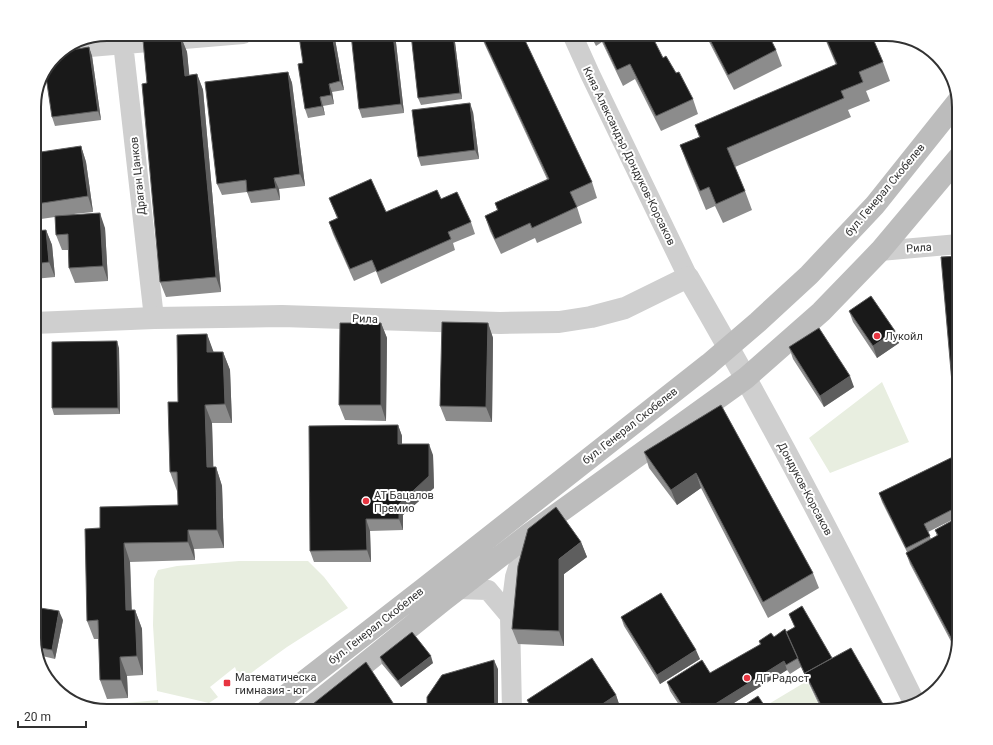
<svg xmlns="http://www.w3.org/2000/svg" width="993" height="745" viewBox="0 0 993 745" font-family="Roboto,sans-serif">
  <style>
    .green { fill: #e8eee0 }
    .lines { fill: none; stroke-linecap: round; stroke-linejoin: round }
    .minor { stroke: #cfcfcf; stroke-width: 20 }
    .tertiary { stroke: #cfcfcf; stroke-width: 22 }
    .secondary { stroke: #bcbcbc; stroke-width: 22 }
    .wall { fill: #8c8c8c; fill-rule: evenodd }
    .shaded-wall { fill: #5e5e5e }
    .building { fill: #191919; stroke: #5e5e5e }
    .poi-dot { fill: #e73541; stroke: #fff; stroke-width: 1.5 }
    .labels { text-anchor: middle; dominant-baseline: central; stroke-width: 4; stroke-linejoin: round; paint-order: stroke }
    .street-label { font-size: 11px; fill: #323232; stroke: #fff }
    .poi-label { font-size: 11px; fill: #323232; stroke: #fff; text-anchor: start }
    .rim { fill: none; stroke: #323232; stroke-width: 2 }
  </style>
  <rect width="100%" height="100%" fill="#fff"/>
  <!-- green -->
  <path class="green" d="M882 382 909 442 830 473 809 438Z
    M239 561H308L324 577 348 608 287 647 240 681 235 667 210 687 218 697 209 703 157 691 153 625 154 579 158 570 177 566Z
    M807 681 822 711H764L762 708Z
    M158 700 159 711H126V703Z"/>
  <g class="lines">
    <!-- minor -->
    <path class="minor" d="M122 34 154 318
      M572 34 590 74 688 277
      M66 49 243 34
      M880 251 959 244
      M458 589 488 590 510 616
      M512 711 510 616 515 577 525 545"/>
    <!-- tertiary -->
    <path class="tertiary" d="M34 323 154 318 282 316 500 323 559 322 591 317 625 308 688 277C769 416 844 559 915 704"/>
    <!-- secondary -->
    <path class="secondary" d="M266 711 422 590 709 364 758 322 809 275 875 205 958 101
      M306 711 444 600 528 535 746 378 821 312 880 251 959 157"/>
  </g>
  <!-- wall -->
  <path class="wall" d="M310 34H333L335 39 344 90 332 92 334 104 323 106 325 115 308 118 305 109 303 63Z
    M395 34 404 113 362 118 359 109Z
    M411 34H454L462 99 421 105 418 98Z
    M481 34H522L592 182 597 198 577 207 582 223 537 243 535 238 501 254 490 231 485 216 497 210 495 203 547 179 484 43Z
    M590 34H643L644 36 676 73 693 99 698 114 661 131 635 79 623 86 602 42 596 46Z
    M705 34H768L776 50 782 66 734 90Z
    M823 34H871L883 62 890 81 866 91 870 101 848 110 851 117 735 167 745 191 752 210 723 223 715 206 706 210 687 164 680 145 699 137 695 125 836 65Z
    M181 37 187 52 189 75 197 74 203 90 221 292 166 297 160 282 147 83Z
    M89 47 92 56 101 120 55 126 52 117Z
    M288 72 292 83 305 186 279 189 280 200 251 203 247 192 222 195 217 184Z
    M473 112 479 159 421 166 418 157Z
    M81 146 86 162 93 212 74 214 105 228 108 281 75 283 69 268 68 250H62L56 235 55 217 41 219 36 204Z
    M329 198 386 212 441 199 471 222 475 234 453 243 455 250 381 284 376 271 354 281 333 234 329 222 337 218Z
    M46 230 52 245 55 277 34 279V231Z
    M959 256V408L953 394Z
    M849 311 895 331 899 343 877 358 853 322Z
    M381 323 387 338 386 421 345 420 339 405Z
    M488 323 493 338 492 422 446 421 440 406Z
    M207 334 213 352H223L230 370 232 423H212L213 467H216L222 486 224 548 194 549 195 560 130 562 132 610H135L142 629 143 675 127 676 128 698 107 699 100 680 99 639H94L87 621 100 528 178 505V491H177L170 472 178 402Z
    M789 347 854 387 824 407 793 359Z
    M119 348 120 414 54 415 52 408Z
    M721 405 813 573 819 588 768 618 701 488 677 505 649 468 644 452Z
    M398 425 402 436V444L433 455 434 488 403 515V530L370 531 371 562H314L310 551Z
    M959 454V638L955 649 910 564 906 553 907 552 882 502 879 493ZM958 517 935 530 937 536 931 539 928 532Z
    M581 542 587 557 564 574V646L518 644 512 629Z
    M789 614 832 658 886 711H822L801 667 790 674 787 670 721 711H683L670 691 667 682 710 673 760 645 759 641 774 637 786 632 795 627Z
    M621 617 700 659 660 684 624 626Z
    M63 620 55 659 38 655 34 642Z
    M380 657 433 663 401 687 382 664Z
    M616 695 619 704 609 711H532L527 700Z"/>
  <!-- shaded-wall -->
  <path class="shaded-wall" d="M332 34H333L335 39 344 90 340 81Z
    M393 34H395L404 113 401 104Z
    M453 34H454L462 99 460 93Z
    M181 37 187 52 191 91 185 76Z
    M89 47 92 56 101 120 98 111Z
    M288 72 292 83 305 186 300 174Z
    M197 74 203 90 221 292 216 277Z
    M329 84 332 92 334 104 331 95Z
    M320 97 323 106 325 115 322 106Z
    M470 103 473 112 479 159 475 150Z
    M81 146 86 162 93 212 88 196Z
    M274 178 279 189 280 200 276 188Z
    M100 213 105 228 108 281 103 266Z
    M46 230 52 245 55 277 49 262Z
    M381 323 387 338 386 421 381 405Z
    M488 323 493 338 492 422 486 407Z
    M895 331 899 343 877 358 873 346Z
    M207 334 214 353 207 352Z
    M117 341 119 348 120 414 118 408Z
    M223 352 230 370 232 423 225 404Z
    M850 376 854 387 824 407 820 396Z
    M205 405 212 423 214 486 207 467Z
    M398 425 402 436V456L398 444Z
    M429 444 433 455 434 488 403 515V530L399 519V504Z
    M216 467 222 486 224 548 217 530Z
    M696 473 701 488 677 505 671 490Z
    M366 519 370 531 371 562 367 550Z
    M188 530 194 549 195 560 188 542Z
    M581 542 587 557 564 574V646L559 631V559Z
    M124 543 130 562 132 629 126 610Z
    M135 610 142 629 143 675 137 656Z
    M59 611 63 620 55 659 52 650Z
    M696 650 700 659 660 684 657 675Z
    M431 656 433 663 401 687 398 681Z
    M120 657 127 676 128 698 121 680Z
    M494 660 498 669V711H495Z
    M784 661 787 670 721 711H704Z
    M616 695 619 704 609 711H592Z
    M691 703 694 711H685L684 708Z"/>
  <!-- building -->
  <path class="building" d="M310 34H332L340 81 329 84 331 95 320 97 322 106 305 109 298 64 303 63 299 36Z
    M351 34H393L401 104 359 109Z
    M411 34H453L460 93 418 98Z
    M481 34H522L592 182 570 192 577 207 532 228 530 223 495 239 485 216 498 210 495 203 549 179Z
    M600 34H643L644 36 648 34H651L663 58 666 56 676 73 679 72 693 99 656 116 630 64 617 70Z
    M707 34H768L776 50 728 75Z
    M824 34H871L883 62 859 72 863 82 841 91 844 98 727 148 745 191 716 204 709 187 700 191 680 145 700 137 695 125 837 64Z
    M181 37 185 76 197 74 216 277 160 282 142 84 147 83 143 40Z
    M89 47 98 111 52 117 45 70 59 52Z
    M288 72 300 174 274 178 276 188 247 192 246 180 217 184 205 82Z
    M470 103 475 150 418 157 412 110Z
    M81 146 88 196 36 204 34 192V153Z
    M371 179 386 212 437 190 441 199 457 192 471 222 448 232 451 239 377 272 372 260 350 269 329 222 338 218 329 198Z
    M100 213 103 266 69 268 68 234 56 235 55 216Z
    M46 230 49 262 34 264V231Z
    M959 256V403L953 394 941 257Z
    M871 296 895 331 873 346 849 311Z
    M442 322 488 323 486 407 440 406Z
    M340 323H381V405H339Z
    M819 328 850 376 820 396 789 347Z
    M207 334V352H223L225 404 205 405 207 467H216L217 530H188V542L124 543 126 610H135L137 656 120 657 121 680H100L98 620 87 621 85 529 100 528V507L178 505 177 472H170L168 402H178L177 335Z
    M117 341 118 408H52V342Z
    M721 405 813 573 763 602 696 473 671 490 644 452Z
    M398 425V444H429V476L399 504V519H366L367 550 310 551 309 426Z
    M959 454V506L924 524 930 536 906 548 879 493Z
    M556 507 581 542 559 559V631L512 629 518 566 528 529Z
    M959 517V563L956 565 959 571V638L956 647 906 553 938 535 935 530Z
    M661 593 696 650 657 675 621 617Z
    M802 606 832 658 805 673 807 679 786 632 795 627 789 614Z
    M34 607 59 611 52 650 35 647 34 642Z
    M785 629 798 658 786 665 784 661 704 711H696L691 703 684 708 667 682 702 660 710 673 761 644 759 641 771 633 774 637Z
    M412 632 431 656 398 681 380 657Z
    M851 648 887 711H824L805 673Z
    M592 658 616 695 592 711H535L527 700Z
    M494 660 495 711H427V697L442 675Z
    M366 662 397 709 395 711H304Z
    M758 696 768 711H735Z"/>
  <!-- markers -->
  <g class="poi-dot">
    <circle cx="877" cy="336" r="4"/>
    <circle cx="366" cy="501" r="4"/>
    <circle cx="747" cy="678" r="4"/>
    <rect x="223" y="679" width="8" height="8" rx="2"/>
  </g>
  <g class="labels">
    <!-- street labels -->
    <g class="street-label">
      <text transform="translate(629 156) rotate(64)">Княз Александър Дондуков-Корсаков</text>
      <text transform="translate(138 176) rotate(-96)">Драган Цанков</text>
      <text transform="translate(885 190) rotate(-50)">бул. Генерал Скобелев</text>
      <text transform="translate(919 248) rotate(-5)">Рила</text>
      <text transform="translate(365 319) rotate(2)">Рила</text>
      <text transform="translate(630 426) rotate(-38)">бул. Генерал Скобелев</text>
      <text transform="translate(805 489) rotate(62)">Дондуков-Корсаков</text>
      <text transform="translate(376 626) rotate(-38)">бул. Генерал Скобелев</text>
    </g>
    <!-- poi labels -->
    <g class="poi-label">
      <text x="885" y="336">Лукойл</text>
      <text x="374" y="495">АТ Бацалов<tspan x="374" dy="13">Премио</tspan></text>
      <text x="235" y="677">Математическа<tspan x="235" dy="13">гимназия - юг</tspan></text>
      <text x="755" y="678">ДГ Радост</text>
    </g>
  </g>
  <!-- crop -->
  <path d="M0 0H993V745H0ZM107 41H886A66 66 0 0 1 952 107V638A66 66 0 0 1 886 704H107A66 66 0 0 1 41 638V107A66 66 0 0 1 107 41Z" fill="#fff" fill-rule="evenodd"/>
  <path class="rim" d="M107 41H886A66 66 0 0 1 952 107V638A66 66 0 0 1 886 704H107A66 66 0 0 1 41 638V107A66 66 0 0 1 107 41Z"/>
  <!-- scale -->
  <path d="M18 721v6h68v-6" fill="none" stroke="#323232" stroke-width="2"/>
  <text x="24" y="721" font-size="12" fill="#323232" stroke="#ffffff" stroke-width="3" paint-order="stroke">20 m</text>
</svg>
